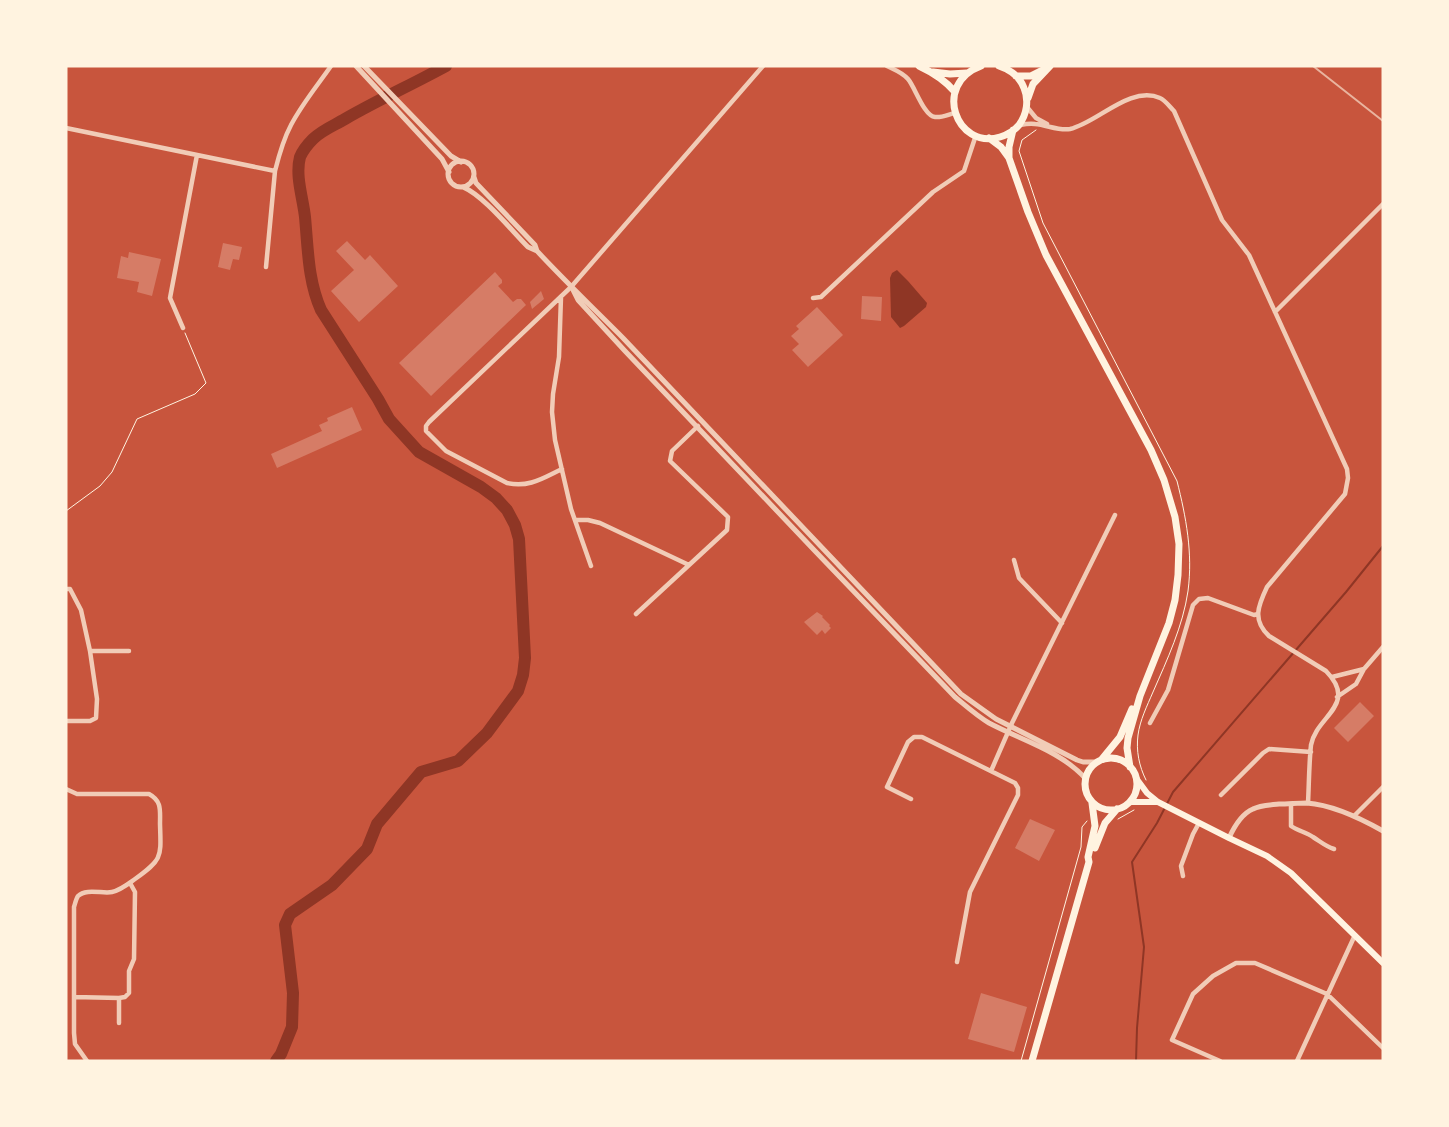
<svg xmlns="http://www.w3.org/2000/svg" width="1449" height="1127" viewBox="0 0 1449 1127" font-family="'PT Sans',sans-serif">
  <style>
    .water { fill: #8f3625 }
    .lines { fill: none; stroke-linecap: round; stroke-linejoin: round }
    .stream { stroke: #8f3625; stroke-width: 2 }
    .river { stroke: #8f3625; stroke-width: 12 }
    .building { fill: #d67c66 }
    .path { stroke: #fff3e0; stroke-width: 1 }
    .minor { stroke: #f1ccb7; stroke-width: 4.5 }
    .tertiary { stroke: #f1ccb7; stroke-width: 5 }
    .secondary { stroke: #fff3e0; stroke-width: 6 }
    .primary { stroke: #fff3e0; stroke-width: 7 }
    .rail { stroke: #e9b49f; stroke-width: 2 }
  </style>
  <rect width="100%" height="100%" fill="#c8553d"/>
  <!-- water -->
  <path class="water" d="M897 270 908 281 927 303 926 307 904 326 900 328 891 317 890 278 892 273Z"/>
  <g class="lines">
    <!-- stream -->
    <path class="stream" d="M1136 1061 1137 1028 1144 947 1132 862 1157 823 1173 792 1346 592 1383 546"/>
    <!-- river -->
    <path class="river" d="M276 1061 281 1054 292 1027 293 993 285 925 290 914 332 885 367 849 377 824 421 772 458 761 487 733 518 691 523 675 525 658 519 539 515 525 507 510 496 498 481 487 419 452 389 419 378 399 321 310C308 281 308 249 305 217 303 198 295 176 300 157 303 150 308 144 313 139 322 130 335 125 345 119 378 100 413 84 446 66"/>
  </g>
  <!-- building -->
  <path class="building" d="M347 241 365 260 370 255 398 286 359 322 331 291 354 270 336 251Z
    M223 243 242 247 239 260 233 259 230 270 218 267Z
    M129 252 161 259 152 296 137 292 139 282 117 278 121 256 128 258Z
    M495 272 502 280V283L498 286 513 302 517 299H521L526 305 431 396 399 363Z
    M541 291 544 299 532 309 530 302Z
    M862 296 882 297 881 321 861 319Z
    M817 307 843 335 808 367 792 350 799 344 791 336 799 329 796 326Z
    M352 407 362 430 277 468 271 454 322 431 319 425 328 421 327 418Z
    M817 612 823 616 822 617 830 625 829 626 831 628 825 634 822 630 817 635 804 622Z
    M1360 702 1374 716 1348 742 1334 728Z
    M1030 819 1055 830 1039 861 1015 848Z
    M981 993 1027 1007 1014 1052 968 1039Z"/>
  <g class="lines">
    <!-- path -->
    <path class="path" d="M1036 130 1022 140 1019 151 1043 223 1177 481C1186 517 1193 553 1188 591 1183 626 1167 660 1153 692 1147 706 1140 720 1138 735 1136 751 1139 766 1146 780
      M66 511 100 486 112 472 137 419 195 394 206 383 185 333
      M1118 819 1134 810
      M1021 1061 1081 847 1082 827 1087 821"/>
    <!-- minor -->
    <path class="minor" d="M887 66C895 70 902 72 908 79 915 87 924 116 935 117 942 118 949 114 955 113
      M1027 107 1036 118 1047 124
      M1020 125C1025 124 1030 123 1035 124 1047 125 1059 131 1070 129 1097 123 1130 85 1160 98 1165 100 1170 107 1174 111L1222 220 1249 255 1347 469 1348 478 1345 494 1267 587C1258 606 1252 620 1269 636L1326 671C1359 705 1316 716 1311 745 1309 764 1309 784 1308 803
      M66 128 275 171C279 155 283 140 291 125 302 104 317 86 331 66
      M266 267 275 171
      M561 297 559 357 553 394 552 412 555 440 571 509 591 566
      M813 298 821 297 933 192 964 171 976 135
      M1275 312 1383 204
      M183 328 170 298 197 155
      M562 469C543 478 529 488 507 483L446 451 426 431V426L429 422 571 287 763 66
      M575 520H588L600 523 689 565
      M1014 560 1019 578 1062 623
      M66 589H70L81 610 90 651 97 699 96 718 90 721H66
      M636 614 727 530 728 517 670 461 672 451 698 426
      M90 651H129
      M1332 677 1364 669
      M1337 697 1356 684 1364 669 1383 647
      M1150 723 1168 690 1193 605 1199 599 1208 598 1254 615 1258 614
      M991 771 1012 723 1115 515
      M66 789 77 794H149C162 801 160 810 160 824 161 857 163 859 135 879 128 884 121 890 112 892 103 894 86 888 78 896 76 899 75 904 74 907V1033L75 1044 87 1061
      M1221 795 1263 753 1269 749 1311 752
      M911 799 887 787 908 742 914 737H922L1015 783 1018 788V795L970 892 957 962
      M1291 804V826C1298 831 1306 832 1313 837 1321 842 1325 846 1334 849
      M1354 816 1383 787
      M1183 876 1181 866 1193 834 1199 823
      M74 997 119 998 125 997 129 993V971L134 959 135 892 130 883
      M119 998V1023
      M1220 1061 1172 1040 1193 994 1213 976 1236 963H1255L1327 994 1383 1048
      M1297 1061 1355 935"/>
    <!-- tertiary -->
    <path class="tertiary" d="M356 66 442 159 449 172
      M364 66 451 156 461 162
      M448 174a13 13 0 1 1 26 0a13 13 0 1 1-26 0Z
      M474 177 476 183 535 245 537 251C565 281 594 309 623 338L961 694 996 719 1077 760 1083 762H1099
      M463 187C484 196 511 230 528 247L537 251
      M573 290 578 300 625 351 815 551 955 697C966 706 977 716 989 723 1021 740 1061 751 1086 779
      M1229 838C1234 827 1241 814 1253 809 1260 805 1271 805 1279 804 1288 804 1298 803 1307 803 1333 805 1360 818 1383 831"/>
    <!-- secondary -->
    <path class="secondary" d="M1136 778 1147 793 1158 802 1229 838 1267 856 1291 873 1383 963
      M1130 802H1158"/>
    <!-- primary -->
    <path class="primary" d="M919 66C934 73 945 80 955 92
      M981 66C932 84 956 150 1000 137 1007 135 1014 131 1019 125 1027 114 1029 100 1024 88 1020 77 1011 70 999 66
      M933 72 950 74 967 73
      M1016 76H1031L1045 69
      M1028 98 1033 84 1050 66
      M989 138 1001 147 1009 158 1028 212 1046 255 1151 450 1164 480 1175 517 1179 544 1178 575 1175 600 1169 623 1140 696 1128 738 1127 748 1130 767
      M1009 158V147L1013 130
      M1085 784a26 26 0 1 1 52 0a26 26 0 1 1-52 0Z
      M1102 759 1120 737 1132 709
      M1095 848 1105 823 1117 809
      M1032 1061 1089 862 1088 857 1095 826 1092 803"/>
    <!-- rail -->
    <path class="rail" d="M1313 66 1383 121"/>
  </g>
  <!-- border -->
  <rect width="1449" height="1127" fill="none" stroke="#fff3e0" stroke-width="135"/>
</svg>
